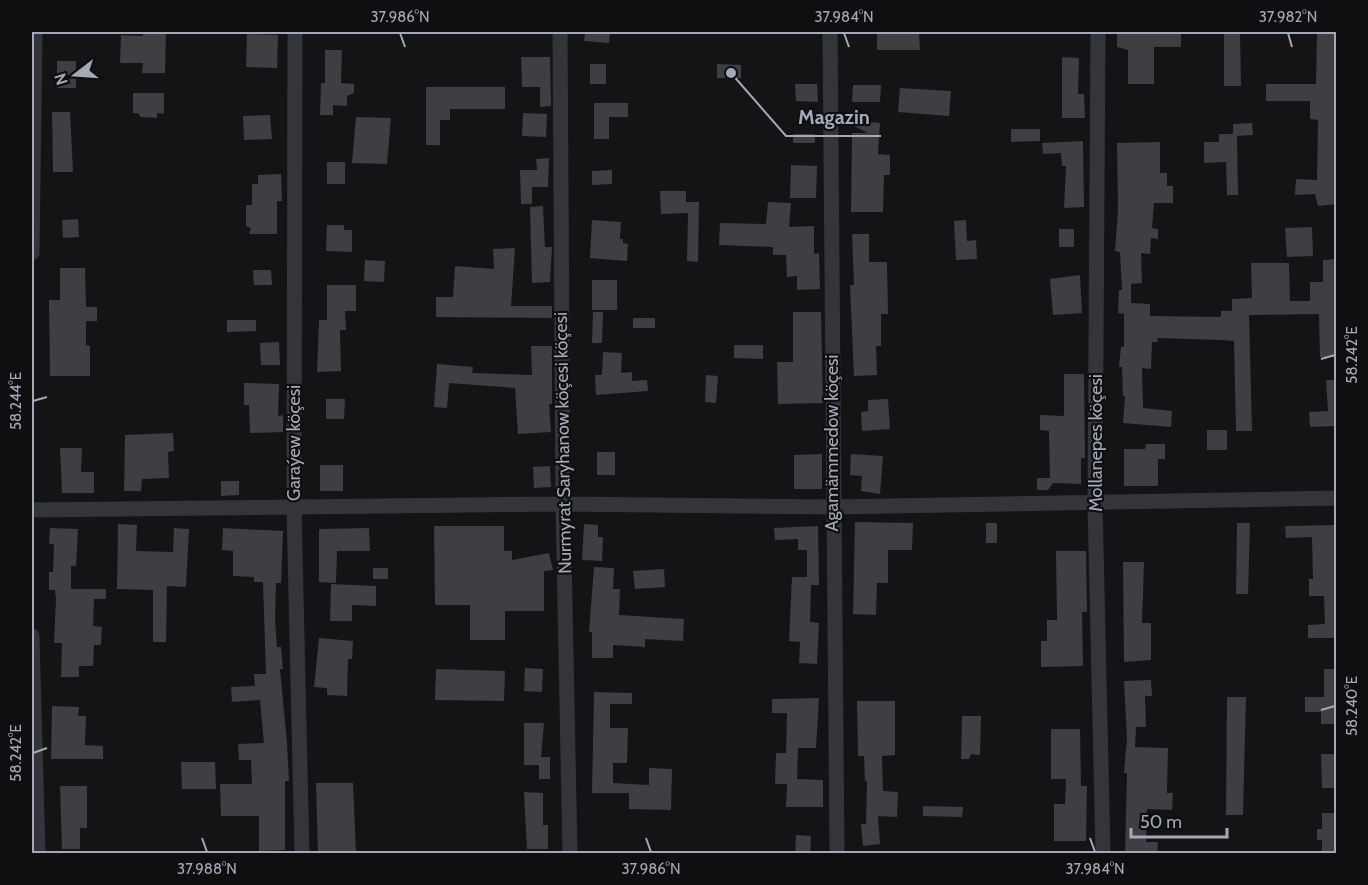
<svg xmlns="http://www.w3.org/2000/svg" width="1368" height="885" viewBox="0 0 1368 885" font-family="Cabin,sans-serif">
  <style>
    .building { fill: #3e3e43 }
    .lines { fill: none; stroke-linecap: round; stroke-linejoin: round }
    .street { stroke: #34353b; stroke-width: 15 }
    .ticks { fill: none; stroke: #a4a9b7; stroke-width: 2 }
    .labels { text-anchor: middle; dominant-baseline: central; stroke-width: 4.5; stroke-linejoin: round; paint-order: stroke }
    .street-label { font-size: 18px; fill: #a4a9b7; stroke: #0f0f11 }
    .leader { fill: none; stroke: #a4a9b7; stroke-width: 2 }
    .callout-dot { fill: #a4a9b7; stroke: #0f0f11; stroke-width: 2 }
    .callout-label { font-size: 20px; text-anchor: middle; font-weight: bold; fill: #a4a9b7; stroke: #0f0f11; stroke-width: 4.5; stroke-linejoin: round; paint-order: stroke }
    .neatline { fill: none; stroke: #a4a9b7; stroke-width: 2 }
    .ticks-label { font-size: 15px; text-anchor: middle; fill: #a4a9b7 }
  </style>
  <rect width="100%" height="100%" fill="#141416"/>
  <!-- building -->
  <path class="building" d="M143 32H166L165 73H142L143 63H120L121 35 143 36Z
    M585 32H610L609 43 584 41Z
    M877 32H919L920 50H877Z
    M1117 32H1181V47H1154V84H1128V50L1117 47Z
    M1224 32H1240L1241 86H1224Z
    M1317 32H1336V204L1318 206 1315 194 1295 195 1296 179 1317 180 1318 120 1310 119V101H1266V84H1316Z
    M247 34 278 35 277 68 246 67Z
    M325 50H342L341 83 354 84V93L347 96V106L333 105V115H320L321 83H325Z
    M521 57H550L551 106 540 107V87H522Z
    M1062 57 1079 58 1078 94H1084L1085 118H1062Z
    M57 61H76V88H57Z
    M590 64H606V84H590Z
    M717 64 741 65V78H717Z
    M795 84H817L818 102 796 101Z
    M853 85H881L880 102H852Z
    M426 87H505V109H450V120H440V145H426Z
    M900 88 951 91 949 116 898 112Z
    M133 93H164V114L157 113V118L141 117 138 113H133Z
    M594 103H628V117H609V139H594Z
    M52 112H70L73 172H53Z
    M523 113 547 114 546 137 522 136Z
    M270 115 272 139 244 140 243 116Z
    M356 117 391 118 387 164 352 163Z
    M840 119 880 123 878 154 890 155V175H884L883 212H851L852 133H868Z
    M1252 123 1253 135 1237 136 1238 195H1227L1226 162 1204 163V142H1219V134H1233V124Z
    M1011 129H1040V141L1011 142Z
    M793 134H815V143H793Z
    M1083 141 1084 207 1064 208 1066 166H1062L1061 153 1043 154 1042 143Z
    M1160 142V173H1167V186H1173V203H1154L1152 228 1158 229V239L1151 238 1150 254 1141 253 1142 283 1131 284V303L1150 304V316L1221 317V311H1232V299L1252 298 1251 263H1289L1290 301H1310V282H1323V260L1336 259V357H1320L1319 314 1249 315 1252 431H1236L1234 341 1222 340 1157 338 1158 342H1152L1151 369 1142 368 1143 408 1172 411 1171 427 1123 423 1125 396H1123L1122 367H1119L1121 347H1124V314L1118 313 1119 290H1122L1120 252 1115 251 1118 211 1117 143Z
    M549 158 548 187H532V204H521L520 170H537L536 159Z
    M327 162H345V184H327Z
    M791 165 817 166 816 198H790Z
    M612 170V184L592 185V171Z
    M281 174 282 201H277V234H249L251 228 246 226V205H252V184H258V175Z
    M660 191H686V202H699L698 262 687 261 688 213 661 214Z
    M768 202 791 203 789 227 814 226V254L819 253 820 289 797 290V276L787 277 786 255H773V247L719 245 720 223 766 224Z
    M543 206 545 247H552L550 282 532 283 530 207Z
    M78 219 79 237 63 238 62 220Z
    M592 220 621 222 620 239H623V243L628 244 627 261 590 258Z
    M966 220 967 241 976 240 977 259 956 260 954 221Z
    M327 225H344V230H352V252L326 251Z
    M1312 227 1313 256 1287 257 1285 228Z
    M1059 229H1074V247H1059Z
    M852 234H869V262H887L888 314H881V346H876L877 375 854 376 850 285H854Z
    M515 248 511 306H552V318L436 317V297H453L455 266 494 269 493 249Z
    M365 260 385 261 384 282 364 281Z
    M60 268H85L86 307H97V321H86V345L90 346V376H50L49 300H60Z
    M253 270H271L272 285H254Z
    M1080 275 1082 313 1053 315 1050 279Z
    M592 280H617V310H592Z
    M327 285H356V311H345L346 330H340L341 371 317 372 319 320H327Z
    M593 312H603L602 343H592Z
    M793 312H821L823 403 778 404 777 362H793Z
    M633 318H655V328H633Z
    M227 320H256V331L227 332Z
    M279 342 280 365H261L260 343Z
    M734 345H763V359L734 358Z
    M531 346H552V404H549L551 432 518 434 515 388 449 383 447 408 434 407 437 364 473 367 472 373 532 375Z
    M603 352 622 353 621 373 632 372V381L647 380 648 391 596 395 595 375H602Z
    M1064 374H1084L1085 458H1081V484L1053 483 1048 490H1037V478H1050L1049 431 1040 430V415L1064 416Z
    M706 375 718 376 716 403 705 402Z
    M1326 380H1336V426L1310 427 1309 412 1328 411Z
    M244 383 279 384 278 416 283 415V432L250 433 249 405H244Z
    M326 399H345L344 419H326Z
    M888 399 890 429 862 431 861 412 868 411V400Z
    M1207 430H1227V450H1207Z
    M173 433 174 451 168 452 169 478 142 479 141 491H124L125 435Z
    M1146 444H1165V459H1158V486H1124V449H1145Z
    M60 448H82L81 472H94V493H62Z
    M597 452H615V475H597Z
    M822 454V489H794V455Z
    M851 454 883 456 880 494 861 491 862 476 850 475Z
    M320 465H343V491H320Z
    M550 466 551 487 534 488 533 467Z
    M221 481H239V495L221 496Z
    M855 522 913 523 912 550H888V583H877L876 615 853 614Z
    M986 523H997V543H986Z
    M1237 523H1250L1248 594H1236Z
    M118 524 137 525 136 551 173 552 174 528 189 529 186 587 167 586 166 642H153V590L117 589Z
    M584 524 598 525V537H603L602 561 582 560Z
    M1336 525V638H1308V625L1325 624 1324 596H1309V579H1313L1312 537 1286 538 1285 526Z
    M434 526H504V551H512V560L549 553 553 570 544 571V611H505V640H470V605H435Z
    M818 526 819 585H811L810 622 819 623 817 664 799 663 800 642 789 641 792 577H807V550H798V539L775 540 774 528Z
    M50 528 78 529 76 566H71V589H106V599H94L93 626 102 627 101 645H94L93 666H79V677H61L62 643H54L56 599 55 590H49V572H53L54 544H49Z
    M223 528 283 531 281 583H276L275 618 277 647H281L283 669H280L287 743 289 781H285V850L259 851V816H221L220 784H252L251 760H239L238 744 264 743 260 700 232 702 231 687 255 686 254 674H266L263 582H254V577L233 576V551L222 550Z
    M369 528 370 551H337L336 583 319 582V529Z
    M1056 551H1086L1087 612H1082L1083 666 1041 667V641H1047V620H1057Z
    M1123 562H1144L1142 623H1151V660L1124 662Z
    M594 567 614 568 613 589H620L619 615 684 619 683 641 645 639V647L613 645V658H592V632H589Z
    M373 568H388V579H373Z
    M664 569 665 587 635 589 633 571Z
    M331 584 376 586V606L352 605V621H330Z
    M319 638 353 641 352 659H348L347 696 327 695V688L314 687Z
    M525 668 543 669 542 692 524 691Z
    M436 669 505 671 504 701 435 700Z
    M1324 669H1336V724H1321V712H1305V697H1324Z
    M1151 680 1152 696H1145L1146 727H1136L1135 747 1168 748 1167 793H1173L1172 810 1147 809 1146 842H1158L1157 854H1125L1127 773H1124L1127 738 1124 681Z
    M594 692 632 693V704H610V728H628L627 763H613V783L649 785V768L672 769 671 810 629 809V793H592Z
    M1227 697H1246L1243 815H1226Z
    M819 698 816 748H798L797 779 823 780V807H786L787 784H775L776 753H786L787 713H772V699Z
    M857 701H895V755L882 756 883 791 898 792 897 817 878 816 880 844 863 846 861 824H866L867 781H865L864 756H858Z
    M52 706 79 707 78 716H86L85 745 103 746V759H51Z
    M962 716H981L980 755 971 754 969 759H961Z
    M524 723H544L541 757H550V779H539V765H524Z
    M1051 729H1080L1081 786H1087L1086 841H1054V804H1065L1066 779H1051Z
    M1321 754H1336V788H1322Z
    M181 762H215L216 789H182Z
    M316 783H353L356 854H318Z
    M60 786H87V828H80V849H62Z
    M524 792 543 793V825H548V849H527Z
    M923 806 963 807 962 817 923 816Z
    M1322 813H1336V854H1322V840H1317V829H1322Z
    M796 835 811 836 810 854H795Z"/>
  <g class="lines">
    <!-- street -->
    <path class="street" d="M295 32 294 508 302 854
      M560 32 563 504 570 854
      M830 32 837 854
      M1098 32 1095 503 1103 854
      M32 253 35 32
      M32 510 563 504 832 507 1336 498
      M32 636 38 854"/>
  </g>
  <!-- ticks -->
  <path class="ticks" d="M400 33 405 47M844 33 849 47M1288 33 1292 47M1321 359 1335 355M33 401 47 397M1321 710 1335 706M33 753 47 748M202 838 207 852M646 838 651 852M1090 838 1095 852"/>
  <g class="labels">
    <!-- street labels -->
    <g class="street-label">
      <text transform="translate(294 443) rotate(-90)">Garaýew köçesi</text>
      <text transform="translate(563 443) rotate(-91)">Nurmyrat Saryhanow köçesi köçesi</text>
      <text transform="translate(832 443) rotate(-90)">Agamämmedow köçesi</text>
      <text transform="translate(1096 443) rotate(-90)">Mollanepes köçesi</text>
    </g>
  </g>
  <!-- callouts -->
  <path class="leader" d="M731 73L786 136H881"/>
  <circle class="callout-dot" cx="731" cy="73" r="6"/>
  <g class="callout-label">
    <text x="834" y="124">Magazin</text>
  </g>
  <!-- border -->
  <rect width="1368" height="885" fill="none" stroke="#0f0f11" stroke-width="66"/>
  <!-- north arrow -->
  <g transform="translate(75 75) rotate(253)" stroke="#0f0f11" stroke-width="4.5" paint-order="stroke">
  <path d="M0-4.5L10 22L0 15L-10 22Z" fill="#a4a9b7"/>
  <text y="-9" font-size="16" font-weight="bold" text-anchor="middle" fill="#a4a9b7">N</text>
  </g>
  <!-- scale -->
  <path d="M1131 828v9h96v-9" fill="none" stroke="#a4a9b7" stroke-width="3"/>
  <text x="1140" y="828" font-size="18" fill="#a4a9b7" stroke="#0f0f11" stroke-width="4.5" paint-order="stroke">50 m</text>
  <rect x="33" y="33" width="1302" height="819" class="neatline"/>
  <g class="ticks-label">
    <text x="400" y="22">37.986°N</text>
    <text x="844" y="22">37.984°N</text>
    <text x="1288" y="22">37.982°N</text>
    <text transform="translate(1352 355) rotate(-90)" y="5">58.242°E</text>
    <text transform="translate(16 401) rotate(-90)" y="5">58.244°E</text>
    <text transform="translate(1352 706) rotate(-90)" y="5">58.240°E</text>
    <text transform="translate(16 753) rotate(-90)" y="5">58.242°E</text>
    <text x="207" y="874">37.988°N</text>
    <text x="651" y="874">37.986°N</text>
    <text x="1095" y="874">37.984°N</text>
  </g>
</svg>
